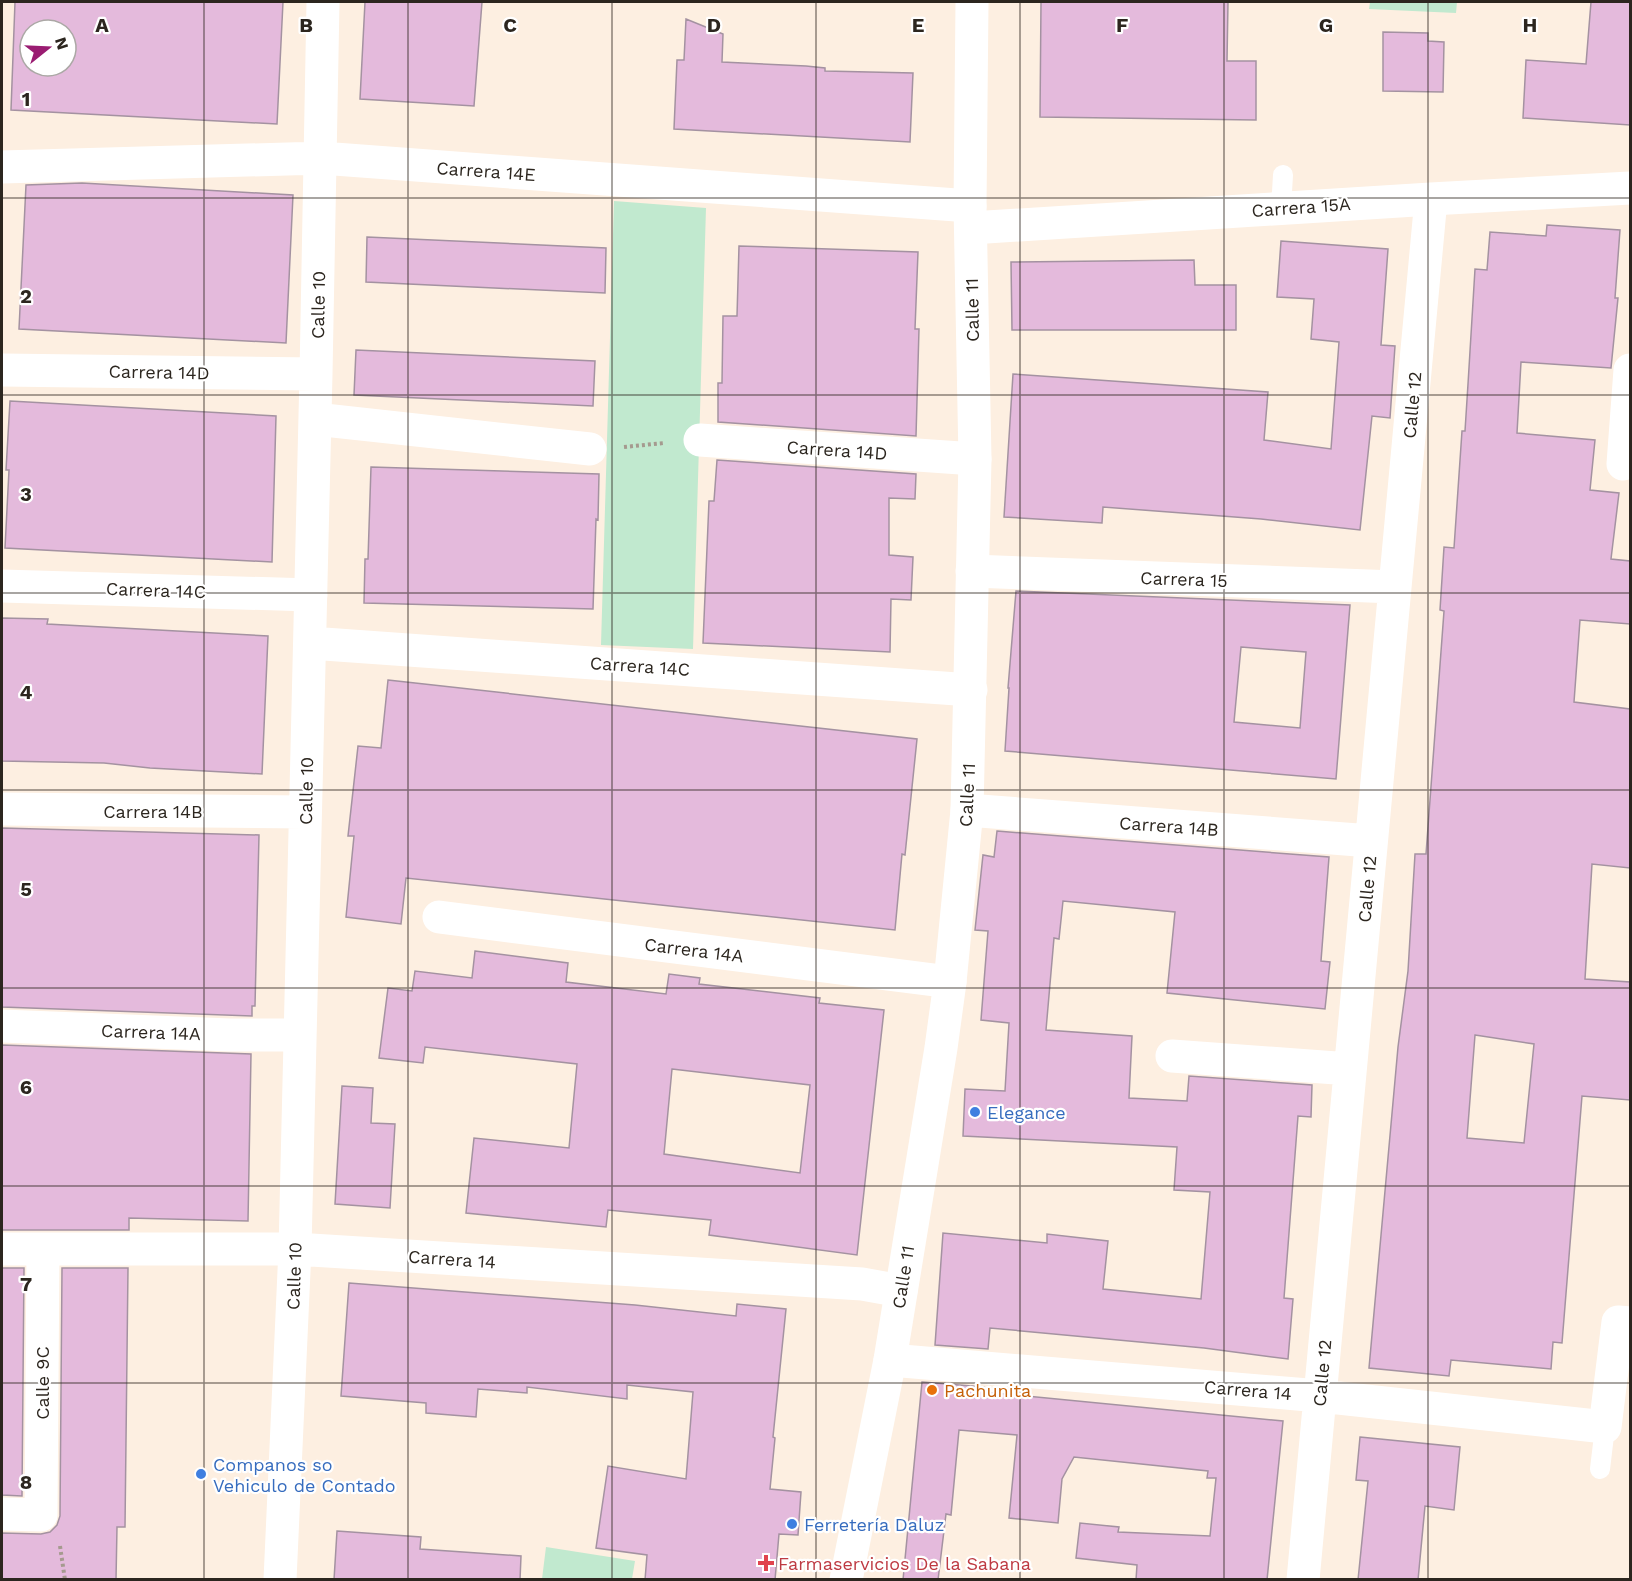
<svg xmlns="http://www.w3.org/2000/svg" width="1632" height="1581" viewBox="0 0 1632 1581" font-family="'Work Sans',sans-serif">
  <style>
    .green { fill: #c1e9cf }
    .building { fill: #e4badc; stroke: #a492a1; stroke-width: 1.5; fill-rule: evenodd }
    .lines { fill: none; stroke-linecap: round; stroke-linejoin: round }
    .path { stroke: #a59a8f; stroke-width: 4; stroke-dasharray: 3 3; stroke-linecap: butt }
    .lane { stroke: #fff; stroke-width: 20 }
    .street { stroke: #fff; stroke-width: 33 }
    .secondary { stroke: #fff; stroke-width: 33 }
    .grid { fill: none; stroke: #2c261f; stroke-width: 1.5; stroke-opacity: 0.55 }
    .shop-dot { fill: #3f7fe0; stroke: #fff; stroke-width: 2 }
    .food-dot { fill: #e8710a; stroke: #fff; stroke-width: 2 }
    .health-dot { fill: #e0444e; stroke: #fff; stroke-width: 2 }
    .labels { text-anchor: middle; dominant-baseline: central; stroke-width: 4.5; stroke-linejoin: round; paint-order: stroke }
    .street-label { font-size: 18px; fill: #2c261f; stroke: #fff }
    .shop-label { font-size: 18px; fill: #366cbe; stroke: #fff; text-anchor: start }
    .food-label { font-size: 18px; fill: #c56008; stroke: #fff; text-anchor: start }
    .health-label { font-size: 18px; fill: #be3a42; stroke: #fff; text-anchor: start }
    .grid-label { font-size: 20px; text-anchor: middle; font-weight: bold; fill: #2c261f; stroke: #fff; stroke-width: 4.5; stroke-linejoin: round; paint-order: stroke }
  </style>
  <rect width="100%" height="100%" fill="#fdefe1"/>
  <!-- green -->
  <path class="green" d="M1370 2H1457L1456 13 1369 9Z
    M614 201 706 208 693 649 601 645Z
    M546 1547 635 1561 632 1579H542Z"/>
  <!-- building -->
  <path class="building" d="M15 2H283L277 124 11 110ZM30 30H66V66H30Z
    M365 2H482L474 106 360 99Z
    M1041 2H1228L1227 61H1256V120L1040 117Z
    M1591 2H1630V125L1523 118 1526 60 1586 64Z
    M686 19 723 34 722 62 806 66 825 68V71L913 73 910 142 674 129 677 60H684Z
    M1383 32 1428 33V41L1444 42 1443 92 1383 91Z
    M82 183 293 195 286 343 19 329 26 185Z
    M1547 225 1620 230 1615 298H1618L1611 368 1521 362 1517 433 1595 440 1590 490 1619 493 1611 559 1630 561V624L1580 620 1574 702 1630 709V868L1592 864 1585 979 1630 982V1100L1582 1096 1562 1343 1553 1342 1551 1369 1451 1360 1449 1376 1369 1368 1398 1047 1408 971 1415 854H1426L1444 611 1440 610 1444 547 1454 548 1462 431H1465L1468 384 1475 269 1487 270 1490 232 1546 236ZM1475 1035 1534 1044 1524 1143 1467 1138Z
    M367 237 606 248 605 293 366 282Z
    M1281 241 1388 249 1381 345 1395 346 1390 418 1372 416 1360 530 1261 519 1103 507 1102 523 1004 517 1013 374 1268 392 1264 440 1331 449 1339 342 1311 339 1314 299 1277 297Z
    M739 246 918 252 915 329H919L916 436 718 422V383H722L723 316H737Z
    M1194 260 1195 285H1236V330H1012L1011 262Z
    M356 350 595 361 593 406 354 395Z
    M10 401 276 416 272 562 5 548 9 470H6Z
    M717 460 916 474 915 499 889 498V555L913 557 911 600 891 599 890 652 703 643 709 501H714Z
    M371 467 599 474 598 520 596 519 593 609 364 603 365 559H368Z
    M1016 591 1350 605 1336 779 1005 751 1009 688H1008ZM1241 647 1306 652 1300 728 1234 722Z
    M2 618 48 619 47 624 268 636 262 774 150 768 104 763 2 761Z
    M388 680 917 739 905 855 902 854 895 930 406 878 401 924 346 917 354 836H348L358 746 381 748Z
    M2 828 259 835 255 1006H252V1016L2 1007Z
    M997 831 1329 857 1321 961 1330 962 1325 1009 1167 993 1175 912 1063 901 1059 939 1054 938 1046 1030 1132 1036 1129 1098 1187 1101 1189 1076 1312 1085 1311 1117 1298 1116 1284 1298 1293 1299 1288 1359 1204 1348 990 1328 988 1349 935 1345 943 1233 1047 1243V1234L1108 1241 1103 1289 1201 1299 1210 1192 1174 1190 1177 1147 963 1136 965 1089 1005 1091 1009 1023 981 1020 988 931 975 930 983 855 994 857Z
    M475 951 568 963 566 982 666 994 669 974 700 978 699 984 820 998 819 1003 884 1010 857 1255 709 1235 711 1220 608 1210 606 1227 466 1213 474 1138 569 1148 577 1064 425 1047 423 1063 379 1058 388 988 412 991 415 971 472 978ZM672 1069 810 1085 800 1173 664 1154Z
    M2 1045 251 1054 248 1221 129 1218V1230H2Z
    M342 1086 373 1088 371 1123 395 1124 390 1208 335 1204Z
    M2 1268H24L22 1496 2 1495Z
    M62 1268H128L125 1527H117L116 1580H2V1533L41 1534 50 1532 57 1525 60 1516Z
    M349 1283 635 1305 736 1316 737 1304 786 1309 773 1437 775 1438 770 1489 801 1492 798 1535 779 1534 775 1580H645L647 1555 596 1548 608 1466 686 1479 693 1392 627 1385V1399L527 1387V1393L478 1389 476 1417 426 1413V1403L341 1396Z
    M922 1382 984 1387V1392L1283 1421 1267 1580H1136L1137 1565 1076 1558 1080 1523 1119 1527 1118 1532 1210 1536 1216 1478H1207L1208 1471 1074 1457 1062 1479 1058 1523 1009 1518 1017 1435 959 1430 951 1515 946 1514 938 1580H903Z
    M1360 1437 1460 1447 1454 1510 1425 1506 1418 1580H1358L1368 1481 1356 1480Z
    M337 1531 421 1537 420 1549 521 1556 520 1580H334Z"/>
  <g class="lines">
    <!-- path -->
    <path class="path" d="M624 447 664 443
      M60 1546 65 1580"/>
    <!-- lane -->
    <path class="lane" d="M1281 209 1283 175
      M1600 1469 1605 1427"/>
    <!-- street -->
    <path class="street" d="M2 167 321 158 970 206
      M971 228 1431 199 1630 188
      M2 370 316 374
      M315 419 590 449
      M700 440 975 459
      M1623 464 1630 370
      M972 571 1395 587
      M2 586 311 595
      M310 643 971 690
      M2 809 305 812
      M967 810 1371 841
      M439 917 950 982
      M2 1026 230 1035H300
      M1172 1056 1350 1069
      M2 1249H295L862 1284 901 1291
      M890 1360 1320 1396 1605 1427 1618 1322 1630 1323
      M2 1514 41 1515 43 1250
      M280 1580 295 1249 316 374 323 2
      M1303 1580 1431 199"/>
    <!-- secondary -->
    <path class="secondary" d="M846 1580 890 1360 941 1048 950 982 967 810 975 459 970 206 972 2"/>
  </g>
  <!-- grid -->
  <path class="grid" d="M204 2V1580M408 2V1580M612 2V1580M816 2V1580M1020 2V1580M1224 2V1580M1428 2V1580M2 198H1630M2 395H1630M2 593H1630M2 790H1630M2 988H1630M2 1186H1630M2 1383H1630"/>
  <!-- markers -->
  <g class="shop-dot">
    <circle cx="975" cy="1112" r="6"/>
    <circle cx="201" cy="1474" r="6"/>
    <circle cx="792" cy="1524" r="6"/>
  </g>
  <circle class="food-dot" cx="932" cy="1390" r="6"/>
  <path class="health-dot" d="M763 1554h6v6h6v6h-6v6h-6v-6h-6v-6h6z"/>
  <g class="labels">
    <!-- street labels -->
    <g class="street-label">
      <text transform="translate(486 171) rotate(4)">Carrera 14E</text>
      <text transform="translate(1301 207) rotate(-4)">Carrera 15A</text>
      <text transform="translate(318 305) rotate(-89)">Calle 10</text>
      <text transform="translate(972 310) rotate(-91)">Calle 11</text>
      <text transform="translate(159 372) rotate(1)">Carrera 14D</text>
      <text transform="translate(1412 405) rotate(-85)">Calle 12</text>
      <text transform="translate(837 450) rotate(4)">Carrera 14D</text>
      <text transform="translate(1184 579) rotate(2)">Carrera 15</text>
      <text transform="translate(156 590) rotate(2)">Carrera 14C</text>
      <text transform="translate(640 666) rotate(4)">Carrera 14C</text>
      <text transform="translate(306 791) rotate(-89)">Calle 10</text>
      <text transform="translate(967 795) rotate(-87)">Calle 11</text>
      <text x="153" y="811">Carrera 14B</text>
      <text transform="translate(1169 826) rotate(4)">Carrera 14B</text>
      <text transform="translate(1367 889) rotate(-85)">Calle 12</text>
      <text transform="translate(694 950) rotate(7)">Carrera 14A</text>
      <text transform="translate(151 1032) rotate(2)">Carrera 14A</text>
      <text transform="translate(452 1259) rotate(4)">Carrera 14</text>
      <text transform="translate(294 1276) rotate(-88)">Calle 10</text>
      <text transform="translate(903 1277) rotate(-81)">Calle 11</text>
      <text transform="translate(1322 1373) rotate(-85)">Calle 12</text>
      <text transform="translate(42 1383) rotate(-90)">Calle 9C</text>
      <text transform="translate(1248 1390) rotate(5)">Carrera 14</text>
    </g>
    <!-- shop labels -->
    <g class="shop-label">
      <text x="987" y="1112">Elegance</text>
      <text x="213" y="1464">Companos so<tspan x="213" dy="21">Vehiculo de Contado</tspan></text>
      <text x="804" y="1524">Ferretería Daluz</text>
    </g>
    <!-- food labels -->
    <g class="food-label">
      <text x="944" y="1390">Pachunita</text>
    </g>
    <!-- health labels -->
    <g class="health-label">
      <text x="778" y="1563">Farmaservicios De la Sabana</text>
    </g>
  </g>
  <g class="grid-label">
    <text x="102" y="32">A</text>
    <text x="306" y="32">B</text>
    <text x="510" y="32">C</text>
    <text x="714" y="32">D</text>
    <text x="918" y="32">E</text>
    <text x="1122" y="32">F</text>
    <text x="1326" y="32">G</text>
    <text x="1530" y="32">H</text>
    <text x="26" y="106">1</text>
    <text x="26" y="303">2</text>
    <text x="26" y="501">3</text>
    <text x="26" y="699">4</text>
    <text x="26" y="896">5</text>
    <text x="26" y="1094">6</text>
    <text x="26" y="1291">7</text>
    <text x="26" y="1489">8</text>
  </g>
  <!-- border -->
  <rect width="1632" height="1581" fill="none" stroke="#2c261f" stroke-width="6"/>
  <!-- north arrow -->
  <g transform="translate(48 48) rotate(72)"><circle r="28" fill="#ffffff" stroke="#aba8a5" stroke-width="1.5"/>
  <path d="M0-4.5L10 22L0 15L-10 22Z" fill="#9a1c72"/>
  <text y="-9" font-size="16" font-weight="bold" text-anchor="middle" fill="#2c261f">N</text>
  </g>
</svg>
